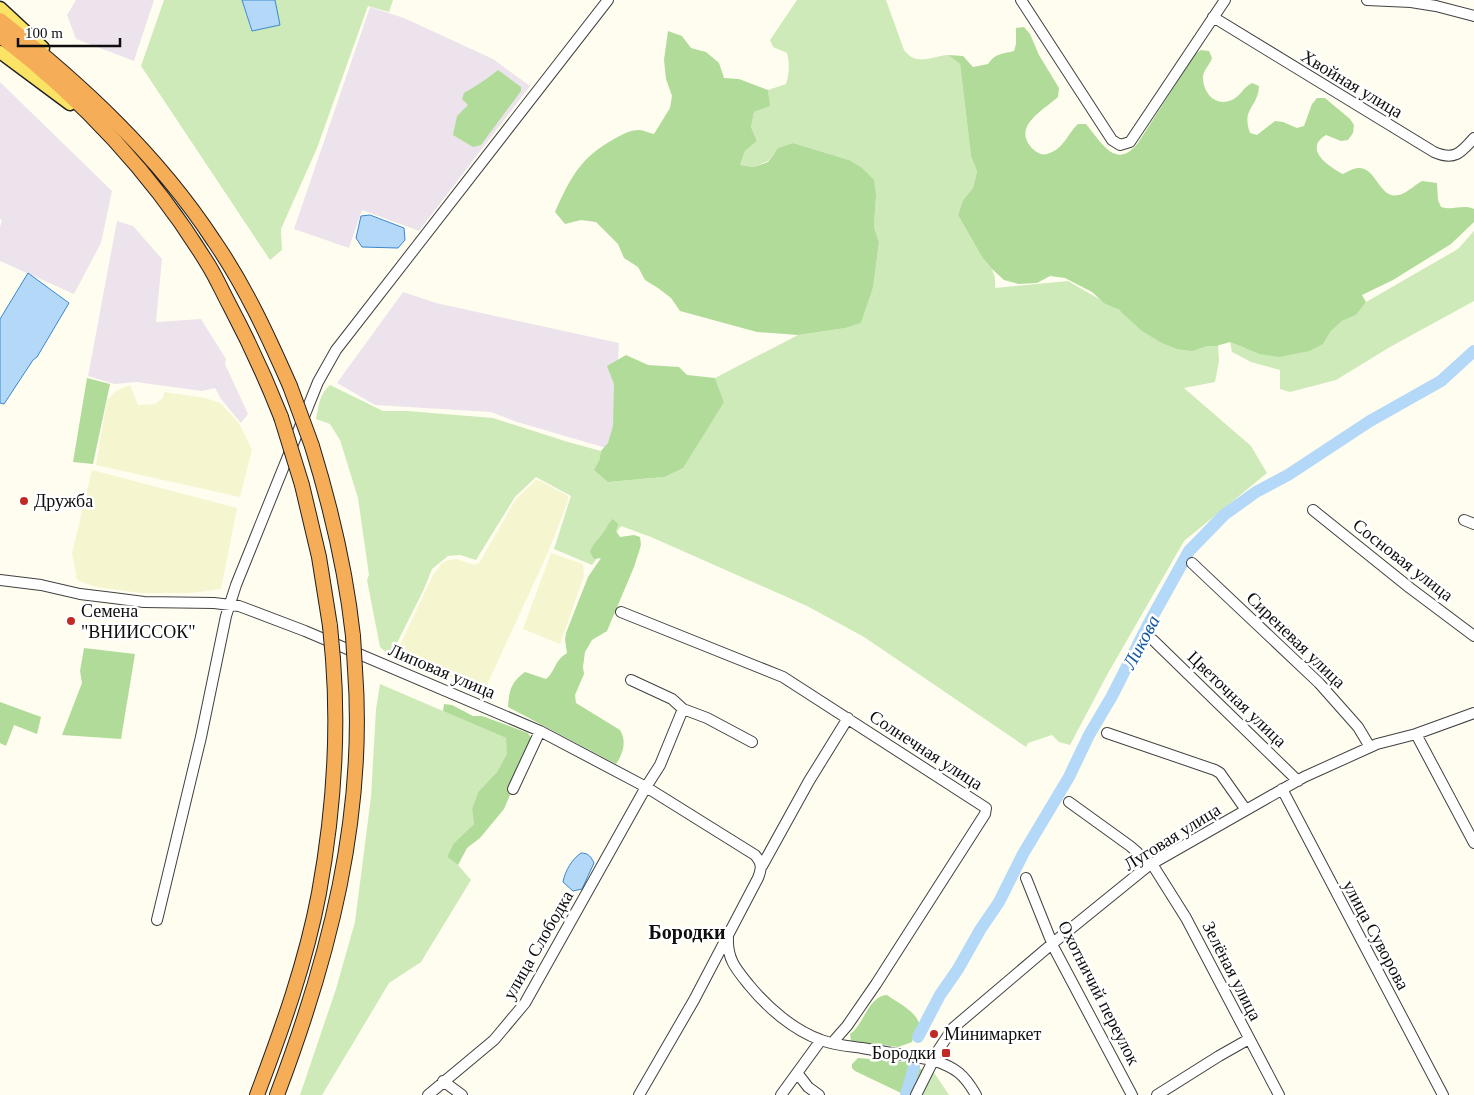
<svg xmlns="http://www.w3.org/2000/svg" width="1474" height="1095" viewBox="0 0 1474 1095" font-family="'Times New Roman',serif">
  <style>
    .industrial { fill: #ede3ed }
    .farmland { fill: #f5f5cf }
    .green { fill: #ceeab9 }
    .forest { fill: #b0db98 }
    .water { fill: #b4d8f7; stroke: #3a87cf }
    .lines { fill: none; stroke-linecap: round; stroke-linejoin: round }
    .river { stroke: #b4d8f7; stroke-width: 12 }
    .minor-casing { stroke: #414141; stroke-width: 12 }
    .major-casing { stroke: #1f1f1f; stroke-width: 15 }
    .highway-casing { stroke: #1f1f1f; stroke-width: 16 }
    .minor { stroke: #fff; stroke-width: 10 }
    .major { stroke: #fae365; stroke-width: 12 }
    .highway { stroke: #f6ad57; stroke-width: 14 }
    .highway-bridge-casing { stroke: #1f1f1f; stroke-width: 16; stroke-linecap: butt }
    .highway-bridge { stroke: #f6ad57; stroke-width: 14 }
    .poi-dot { fill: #c12a24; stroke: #fff; stroke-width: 2 }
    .labels { text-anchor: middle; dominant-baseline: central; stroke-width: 5; stroke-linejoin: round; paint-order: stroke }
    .street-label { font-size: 18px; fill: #0e0e0e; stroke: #fff }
    .poi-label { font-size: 18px; fill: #0e0e0e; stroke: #fff; text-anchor: start }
    .water-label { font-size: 19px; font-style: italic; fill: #1559a3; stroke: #fff }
    .quarter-label { font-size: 20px; font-weight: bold; fill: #0e0e0e; stroke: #fff }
  </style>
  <rect width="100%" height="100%" fill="#fffdf0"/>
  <!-- industrial -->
  <path class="industrial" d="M76 0H154L134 61 76 39 67 15Z
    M370 7 404 18 493 59 530 86 419 231 362 210 349 248 294 229Z
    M0 82 112 191 101 243 74 294 0 261V227L2 220 0 219Z
    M117 221 133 226 162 259 156 322 201 319 226 359 225 364 248 414 241 423 221 399 215 388 202 391 136 382 114 384 88 376Z
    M403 292 436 303 619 343 613 450 517 422 491 412 375 405 337 383Z"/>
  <!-- farmland -->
  <path class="farmland" d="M130 385 138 405 155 404 163 398 164 392 205 398 220 403 239 423 252 450 240 497 96 465 107 401 116 391Z
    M92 470 237 508 221 589 191 593H141L96 587 77 580 72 553Z
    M536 480 541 481 568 496V501L549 550 486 687 481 688 473 686 406 660 399 654V647L433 575 442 563 448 560 457 559 474 565 479 563 516 499Z
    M551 553 583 564 584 576 560 644 523 629Z"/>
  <!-- green -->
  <path class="green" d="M164 0H242L251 30 280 25 275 0H393L389 12 368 6 317 148 281 229 282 250 270 260 141 66Z
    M797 0H886L904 50C917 67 931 56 948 55L960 64 971 156 977 171 973 188 963 200 958 215 982 257 992 269 995 278V288L1068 281 1177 344H1218L1219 361 1215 382 1184 388 1251 446 1267 473 1184 541 1107 675 1070 745 1059 742 1052 735 1028 743 1026 747 864 637 807 606 651 537 621 526 592 565 554 549 571 496 536 477 515 497 476 560 460 555 448 556 432 569 424 589 396 645 397 658 388 654 380 647 367 580 369 575 358 498 340 440 330 424 316 419C318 407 320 393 330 385L383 411H407L493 418 568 442 601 451 599 461 608 482 664 477 724 402 715 378 798 335 846 328 861 323 873 288 879 242 874 227 876 196 849 160 793 143 778 148 768 161 754 167 740 165 745 151 757 141 751 127 754 112 769 106 768 90 786 84C789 74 790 64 787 53L773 47 770 40Z
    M1474 231V301L1390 347 1336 380 1290 392 1280 389V370L1251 362 1232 352 1230 342 1245 348 1323 344 1331 331 1342 321 1356 315 1366 302 1458 249Z
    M380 684 506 738 508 753 497 772 478 792 472 809 474 824 453 844 447 857 458 865 471 880 421 962 389 983 322 1095H300L336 989 355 922 371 797 376 709Z
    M933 1071 949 1095H921Z"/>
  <!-- forest -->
  <path class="forest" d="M1024 27 1030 34 1039 55 1059 88 1058 97C1042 111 1010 128 1034 150 1040 155 1045 156 1052 152 1064 147 1069 132 1078 124H1086C1101 142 1116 171 1138 143L1195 54 1201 50 1209 51 1212 58C1210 65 1202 71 1203 79 1204 94 1216 107 1232 100 1241 96 1242 88 1252 83L1259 86C1258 108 1241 108 1250 133L1257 135 1275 121 1283 122 1297 128 1304 126 1312 104 1317 98H1325L1350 119 1354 125 1353 133 1348 140 1341 141 1326 135C1303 149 1328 166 1343 174 1347 172 1354 168 1358 168 1378 167 1379 203 1402 194 1409 191 1415 185 1422 181L1437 183 1438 200 1441 207C1453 211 1463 204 1474 209V222L1451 244 1393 280 1362 295 1366 302 1356 315 1342 321 1331 331 1323 344 1309 351 1279 357 1260 354 1230 342 1216 346H1207L1192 351 1177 349 1162 343 1142 331 1119 310 1104 303 1092 292 1065 278 1050 276 1037 283 1019 284 1004 280 992 269 982 257 958 215 963 200 973 188 977 171 971 156 960 64 948 55 963 56 973 67 988 64C995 53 1003 54 1014 51L1016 44V28Z
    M668 31 682 36 691 48 706 52 719 63 724 78 739 79 768 90 770 106 754 112 751 127 757 141 745 151 740 165 754 167 768 162 778 148 793 143 849 160 862 168 874 180 876 196 874 227 879 242 873 288 861 323 846 328 798 335 757 332 680 311 671 298 658 288 645 280 638 267 624 258 618 244 596 222 581 220 565 224 555 212C570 178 581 157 614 139 621 135 630 130 639 130 644 130 649 133 654 134L670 108 672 96 666 79 664 60Z
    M498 70 521 87V91L481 145 473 147 453 135 457 116 468 105 462 99 464 93C476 86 487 79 498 70Z
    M626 355 648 365 679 367 687 375 715 378 724 402 683 468 664 477 608 482 594 470 599 461 601 451 608 443 613 426 614 384 607 366Z
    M87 378 110 384 93 464 73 462Z
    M613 519 618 524 616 531 620 537 634 535 640 537 641 545 634 567 607 631 592 640 585 652 583 667 584 674 575 695 576 703 620 730C627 741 623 754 616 764L508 707C509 691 511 682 525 672L546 679C556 671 553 662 567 653L565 639 566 633 588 577 601 558 594 559 590 552C593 543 598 540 603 533 607 528 608 523 613 519Z
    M84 648 135 654 121 739 62 735 82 683 80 671Z
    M0 702 41 717 37 734 14 725 6 746 0 743Z
    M444 704 452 705 473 716H482L528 733 531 738 532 743 504 809 480 838 467 848 458 865 447 857 453 844 474 824 472 809 478 792 497 772 507 754 506 738 443 711Z
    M887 995C899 1004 921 1013 920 1030L914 1035 912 1042 898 1047 851 1041 850 1034C864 1025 868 996 887 995Z
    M858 1058 905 1062 923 1070 911 1095H901V1093L855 1071 852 1068V1064Z"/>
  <!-- water -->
  <path class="water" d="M242 0H275L280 25 252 31Z
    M370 215 404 228 405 240 398 248 362 247 356 238 361 216Z
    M28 273 69 303 37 357 33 360 4 404 0 403V319Z
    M581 853C589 853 591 857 594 863L582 889 573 891 563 882C565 871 572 859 581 853Z"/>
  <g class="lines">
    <!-- river -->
    <path class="river" d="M918 1037 940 995 958 969 980 930 999 902 1023 854 1069 777 1089 735 1112 696 1149 623 1189 551 1224 515 1256 492 1288 475 1370 421 1441 381 1474 351
      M906 1095 914 1067"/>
    <defs>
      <path id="minor" d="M1021 0 1112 140 1120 145 1130 142 1225 0
        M1367 0 1411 2 1436 6 1474 16
        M1213 17 1434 152C1454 161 1461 153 1474 138
        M1313 510 1410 588 1474 636
        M1464 520 1474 524
        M1192 563 1319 683 1358 727 1370 747
        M0 580 41 585 80 594 113 598 144 602 214 603 239 606 305 631 540 731 646 787 755 855C762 863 762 868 758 878L694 1000 639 1095
        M621 612 783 677 986 808 985 814 876 984 847 1026 832 1043
        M1153 640 1298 781
        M631 680 672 699 683 709 707 718 752 742
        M1107 733 1215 770 1220 773 1246 810
        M1416 734 1474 843
        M513 789 540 731
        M1282 789 1443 1095
        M1069 802 1130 846 1137 852 1148 866
        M1152 864 1186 918 1279 1095
        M762 866 809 781 848 718
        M1026 878 1054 948 1132 1095
        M157 920 201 737 226 616 236 585 318 382 336 350 608 0
        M728 938C727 959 736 969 749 985 767 1007 793 1030 821 1040 834 1045 848 1046 862 1048 886 1052 910 1056 933 1060 956 1068 964 1074 976 1095
        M798 1074 808 1087 819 1095
        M443 1081 462 1095
        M428 1095 494 1040 525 1003 646 787 660 765 683 709
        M781 1095 821 1040
        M916 1095 939 1049 953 1028 1053 943 1148 866 1304 777 1377 744 1416 734 1474 713
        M1157 1095 1219 1056 1249 1039"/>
      <path id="major" d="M0 8 43 48
        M0 52 70 104"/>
      <path id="highway" d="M0 20C81 84 157 154 214 241 245 286 268 336 290 386
        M0 36C82 99 155 177 209 266 217 279 223 293 230 306 249 342 266 379 281 417
        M312 446C331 508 346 571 353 636
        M302 485 319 557 330 626
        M257 1095C282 1029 306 962 319 893 333 816 339 737 333 659
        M277 1095C329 958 366 816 355 669"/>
    </defs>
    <!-- minor casing -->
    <use href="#minor" class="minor-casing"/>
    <!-- major casing -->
    <use href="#major" class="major-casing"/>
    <!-- highway casing -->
    <use href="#highway" class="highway-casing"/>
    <!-- minor -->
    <use href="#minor" class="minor"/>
    <!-- major -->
    <use href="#major" class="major"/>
    <!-- highway -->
    <use href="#highway" class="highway"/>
    <defs>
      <path id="highway-bridge" d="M290 386 312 446
        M281 417 302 485
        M330 626 333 659
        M353 636 355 669"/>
    </defs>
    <!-- highway-bridge casing -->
    <use href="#highway-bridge" class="highway-bridge-casing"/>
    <!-- highway-bridge -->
    <use href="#highway-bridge" class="highway-bridge"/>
  </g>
  <!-- markers -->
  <g class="poi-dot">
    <circle cx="24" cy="501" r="5"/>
    <circle cx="71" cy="621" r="5"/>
    <circle cx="934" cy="1034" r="5"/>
    <rect x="941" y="1048" width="10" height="10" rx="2.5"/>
  </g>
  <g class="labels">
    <!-- street labels -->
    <g class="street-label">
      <text transform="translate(1352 84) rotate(31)">Хвойная улица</text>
      <text transform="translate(1403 560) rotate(38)">Сосновая улица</text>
      <text transform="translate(1296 640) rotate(44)">Сиреневая улица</text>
      <text transform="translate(442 671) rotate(23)">Липовая улица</text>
      <text transform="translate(1237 699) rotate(44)">Цветочная улица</text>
      <text transform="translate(926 750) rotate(33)">Солнечная улица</text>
      <text transform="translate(1172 837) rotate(-32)">Луговая улица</text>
      <text transform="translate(1376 935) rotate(62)">улица Суворова</text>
      <text transform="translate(538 945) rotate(-60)">улица Слободка</text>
      <text transform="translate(1232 971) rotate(63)">Зелёная улица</text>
      <text transform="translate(1099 993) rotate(63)">Охотничий переулок</text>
    </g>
    <!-- poi labels -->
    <g class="poi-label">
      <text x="34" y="501">Дружба</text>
      <text x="81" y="611">Семена<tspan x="81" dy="21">"ВНИИССОК"</tspan></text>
      <text x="944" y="1034">Минимаркет</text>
      <text x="936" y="1053" text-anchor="end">Бородки</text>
    </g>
    <!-- water labels -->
    <g class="water-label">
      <text transform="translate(1141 642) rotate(-62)">Ликова</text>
    </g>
    <!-- quarter labels -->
    <g class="quarter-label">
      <text x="687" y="932">Бородки</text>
    </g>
  </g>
  <!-- scale -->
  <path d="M18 38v8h102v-8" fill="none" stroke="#0e0e0e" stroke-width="2.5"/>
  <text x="25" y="38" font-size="15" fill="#0e0e0e" stroke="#ffffff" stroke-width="4" paint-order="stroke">100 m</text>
</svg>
